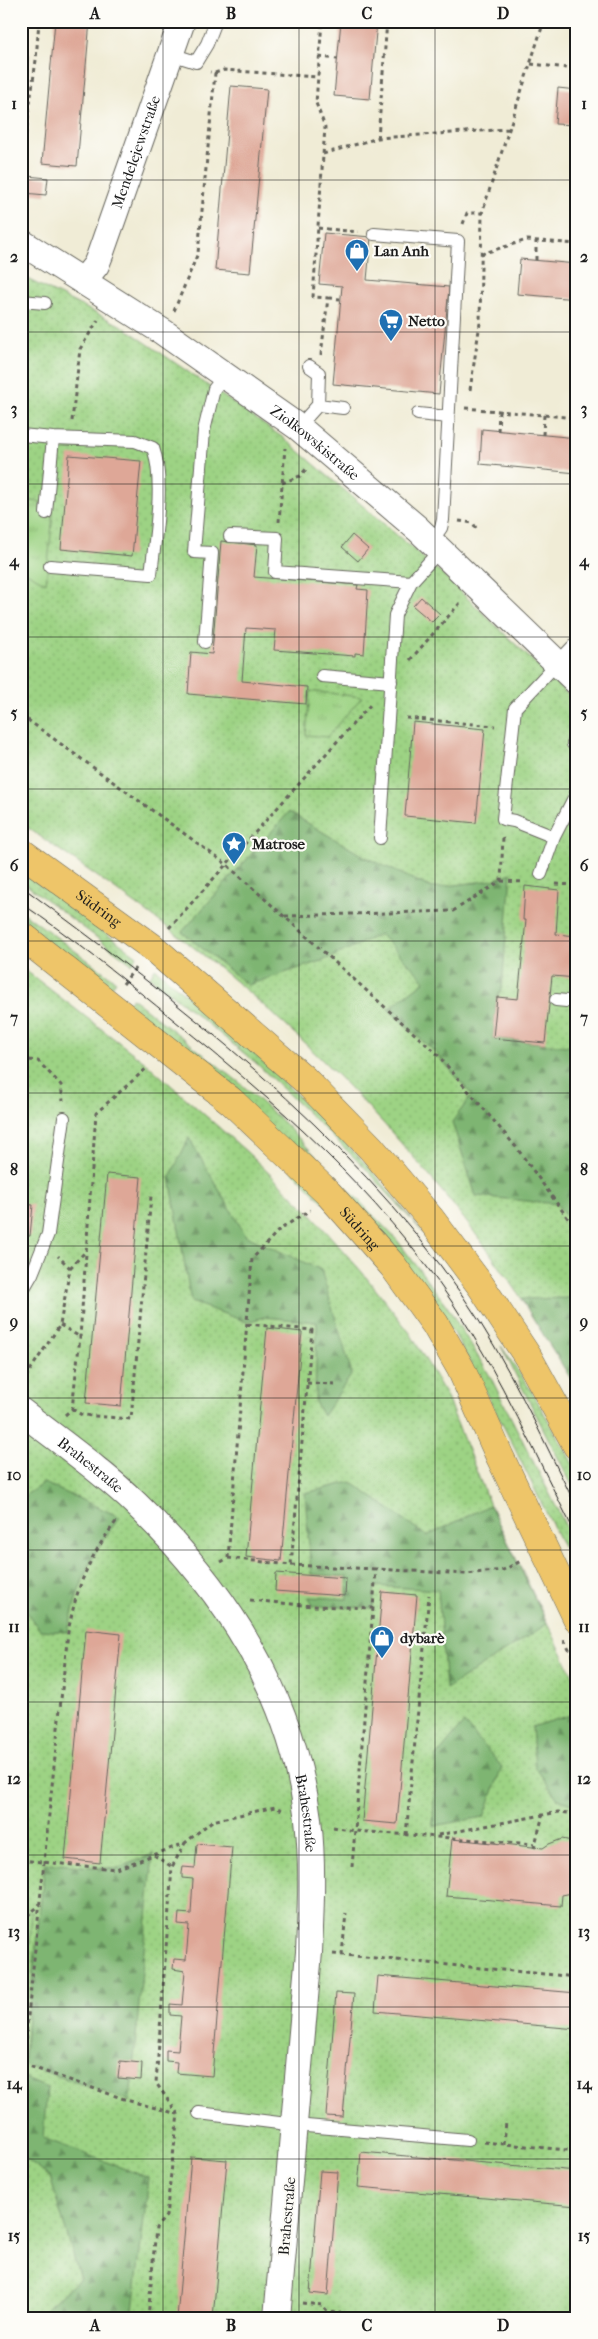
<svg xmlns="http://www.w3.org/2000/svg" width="598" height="2339" viewBox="0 0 598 2339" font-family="'IM FELL French Canon',serif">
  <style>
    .grass { fill: url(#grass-dots); stroke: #5c7850 }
    .forest { fill: url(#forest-firs); stroke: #4d6847 }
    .park { fill: url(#park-tufts); stroke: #5c7850 }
    .building { fill: #dea797 }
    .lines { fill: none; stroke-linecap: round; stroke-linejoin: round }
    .lane-casing { stroke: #66655d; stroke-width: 14 }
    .street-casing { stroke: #66655d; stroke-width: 28 }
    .primary-casing { stroke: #66655d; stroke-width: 29 }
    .path { stroke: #66655d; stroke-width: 3; stroke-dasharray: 4 4; stroke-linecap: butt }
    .lane { stroke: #fff; stroke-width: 12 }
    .street { stroke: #fff; stroke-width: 26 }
    .primary { stroke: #eec569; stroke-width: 28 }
    .tram { stroke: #1c1c1c; stroke-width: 1 }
    .grid { fill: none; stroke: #1c1c1c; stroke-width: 1; stroke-opacity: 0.55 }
    .labels { text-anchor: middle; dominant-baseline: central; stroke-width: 4.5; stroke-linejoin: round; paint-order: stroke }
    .street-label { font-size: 15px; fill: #1c1c1c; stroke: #fdfcf7 }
    .poi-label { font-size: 15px; font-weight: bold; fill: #1c1c1c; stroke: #fdfcf7; text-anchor: start }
    .neatline { fill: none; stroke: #1c1c1c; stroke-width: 2 }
    .grid-label { font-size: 16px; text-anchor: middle; font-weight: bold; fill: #1c1c1c }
  </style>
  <defs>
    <pattern id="grass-dots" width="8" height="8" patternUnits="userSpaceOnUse" patternTransform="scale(1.25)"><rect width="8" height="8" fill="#9dd384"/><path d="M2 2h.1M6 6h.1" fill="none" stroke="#87b571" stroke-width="1.8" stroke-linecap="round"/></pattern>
    <pattern id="forest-firs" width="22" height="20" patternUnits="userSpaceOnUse" patternTransform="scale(1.25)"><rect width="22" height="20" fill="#7eb572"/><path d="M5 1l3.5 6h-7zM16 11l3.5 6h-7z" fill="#66925d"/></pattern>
    <pattern id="park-tufts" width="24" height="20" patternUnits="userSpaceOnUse" patternTransform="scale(1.25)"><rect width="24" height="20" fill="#9dd384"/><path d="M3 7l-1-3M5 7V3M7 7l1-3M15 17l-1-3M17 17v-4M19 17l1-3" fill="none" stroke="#87b571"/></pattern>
  </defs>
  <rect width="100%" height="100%" fill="#fdfcf7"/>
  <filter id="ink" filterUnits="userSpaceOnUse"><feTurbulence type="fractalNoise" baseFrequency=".02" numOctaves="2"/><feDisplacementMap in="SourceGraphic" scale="10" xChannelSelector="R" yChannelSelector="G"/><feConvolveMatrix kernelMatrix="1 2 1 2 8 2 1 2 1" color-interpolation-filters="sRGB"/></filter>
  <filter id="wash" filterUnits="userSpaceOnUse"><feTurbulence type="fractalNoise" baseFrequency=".0096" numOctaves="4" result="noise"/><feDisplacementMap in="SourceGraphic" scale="20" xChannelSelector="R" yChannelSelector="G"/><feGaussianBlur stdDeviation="1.12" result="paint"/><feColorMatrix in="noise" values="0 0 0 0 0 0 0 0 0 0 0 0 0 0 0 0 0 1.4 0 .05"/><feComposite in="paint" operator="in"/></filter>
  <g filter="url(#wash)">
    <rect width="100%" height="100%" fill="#f0ecd6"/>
    <!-- grass -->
    <path class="grass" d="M21 276 122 326 285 439 441 573 577 703V1389C497 1243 373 1099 247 991 176 930 98 877 21 823Z
      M21 871 137 956 132 964 21 881Z
      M21 911 116 981 109 991 21 926Z
      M21 967 147 1064 248 1153 307 1210 362 1272 410 1333 445 1393 490 1505 577 1684V2318H21Z
      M155 968 262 1060 368 1166 425 1235 364 1167 256 1063 150 977Z
      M132 998 240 1083 284 1123 397 1240 447 1306 490 1376 577 1548V1560L571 1563 507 1433 454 1333 126 1005Z
      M501 1346 531 1390 577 1471V1495Z"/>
    <!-- forest -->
    <path class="forest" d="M21 52 29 55 21 126Z
      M289 812 365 857 432 888 493 880 511 873 502 988 497 997 493 1038 577 1047V1231L557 1204 476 1196 452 1122 472 1095 437 1054 388 1009 425 981 380 934 330 958 248 985 182 932Z
      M189 1138 246 1236 321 1270 352 1374 323 1416 315 1402 317 1322 264 1317 247 1322 191 1302 170 1177Z
      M577 1298V1384H574L521 1299Z
      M351 1482 427 1536 490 1505 547 1624 446 1689 438 1590 375 1586 373 1608 313 1606 309 1597 347 1599 348 1577 311 1574 305 1493Z
      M44 1483 120 1517C90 1556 78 1584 68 1632L40 1630 21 1605V1498Z
      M577 1713V1806L558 1799 535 1767 532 1727Z
      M464 1723 502 1767 484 1817 433 1826 436 1757Z
      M153 1854 130 2101 23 2064 45 1863 116 1869Z
      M21 2077 47 2088 43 2138 149 2178 132 2318H35L80 2279 50 2177 21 2156Z"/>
    <!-- park -->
    <path class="park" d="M21 500 42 502V513L53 514 46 583 21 569Z
      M310 691 362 697 327 737 306 735Z
      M21 1911 32 1913 24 2018 21 2022Z"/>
    <g id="blocks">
      <!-- building -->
      <path class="building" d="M55 21H90L77 166 42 163Z
        M341 21H377L370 99 334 96Z
        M231 86 267 89 250 273 215 270Z
        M558 88 577 90V125L555 124Z
        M26 176 48 178 46 195 24 193Z
        M324 233 371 237 367 280 449 287 439 394 333 384 342 286 319 284Z
        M520 259 577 264V299L517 294Z
        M482 429 577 438V473L480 464Z
        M69 455 141 461 132 556 61 549Z
        M352 535 368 549 358 561 342 547Z
        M221 541 257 545 254 577 358 585 357 589 368 590 364 654 355 653V656L274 650 276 630 246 628 242 681 307 687 306 704 188 694 191 652 212 654Z
        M421 597 440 614 432 622 413 606Z
        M413 722 485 729 476 823 405 816Z
        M525 886 559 890 556 934 577 936V978L552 976 545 1043 493 1038 497 997 518 999 526 920H523Z
        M107 1174 141 1177 121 1406 86 1403Z
        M21 1204 33 1205 30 1236H21Z
        M267 1328 302 1332 281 1561 246 1557Z
        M276 1573 346 1578 345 1596 275 1591Z
        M382 1592 417 1595 397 1824 362 1821Z
        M86 1630 121 1634 100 1863 65 1859Z
        M452 1839 543 1848 549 1844 562 1839 577 1842V1892L562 1895 561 1906 446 1896Z
        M197 1844 232 1847 212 2076 176 2073 177 2062 166 2061V2050L178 2051 181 2016 170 2015V2004L182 2005 185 1971 173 1969 174 1959 186 1960 189 1925 178 1924 179 1913 191 1914 193 1879 182 1878V1873L183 1867 195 1868Z
        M378 1976 577 1993V2029L375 2011Z
        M336 1993 354 1994 343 2117 326 2116Z
        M120 2061 142 2063 141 2080 118 2078Z
        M361 2152 577 2171V2206L358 2187Z
        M191 2157 227 2160 213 2318H177Z
        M320 2171 338 2172 328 2295 310 2293Z"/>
    </g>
  </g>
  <g filter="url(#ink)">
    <use href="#blocks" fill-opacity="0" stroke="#66655d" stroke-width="1"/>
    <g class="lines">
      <defs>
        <path id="lane" d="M171 54 196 62 207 44 216 21
          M374 234 458 241 443 520 441 528 431 542
          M21 301 45 303
          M309 366 319 373 318 405
          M418 414 448 417
          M298 427 318 405 343 408
          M21 435 53 438 46 513
          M230 536 277 538 275 572 411 582
          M50 566 151 574C155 538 165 481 153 448L135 441 53 438
          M205 642 212 553 194 552 204 431 214 389 224 376
          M322 676 391 682
          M577 739 573 744 577 747
          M554 837 514 821 503 819 515 708 577 642
          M380 838 395 615 411 582 440 550
          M541 874 554 837 577 792
          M556 1000 577 1002
          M21 1293 32 1274 48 1234 64 1118
          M199 2113 295 2125 468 2140"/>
        <g id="street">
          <path id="s1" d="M21 242 163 332 298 427 418 529 577 682"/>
          <path id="s2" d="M84 280 96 265 100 255 182 21"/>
          <path id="s3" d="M21 1411C59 1441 101 1470 136 1504 226 1591 292 1693 308 1819 313 1863 311 1907 309 1952L277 2318"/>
        </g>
        <g id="primary">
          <path id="s4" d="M21 852 152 947 304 1079 371 1148 430 1218 481 1286 528 1357 577 1446"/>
          <path id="s5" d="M21 935 231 1101 328 1193 393 1266 435 1324 461 1369 500 1457 577 1618"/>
        </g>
      </defs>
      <!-- lane casing -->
      <use href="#lane" class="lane-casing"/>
      <!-- street casing -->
      <use href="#street" class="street-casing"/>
      <!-- primary casing -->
      <use href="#primary" class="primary-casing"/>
      <!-- path -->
      <path class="path" d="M333 21 341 22
        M319 57 338 59
        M531 64 577 69
        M215 73 224 70 317 77
        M576 90 577 81
        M378 138 387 21
        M323 154 378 138 509 129
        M21 167 36 60 39 21
        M463 224 467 213H482
        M318 228 358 232
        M481 254 527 240 577 244
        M536 260V241
        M329 298 340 299
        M174 311 198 253 215 73 210 72
        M321 355 328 298 313 297 325 127 316 103 322 21
        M470 390 480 323 482 213 544 21
        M465 408 577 418
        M72 421 80 349 98 320
        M498 431 499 411
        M543 435 544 415
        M282 483 300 476 308 467
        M459 521 473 523 477 530
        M279 522 285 448
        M410 660 460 603
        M21 715 226 864 437 1054 516 1147 577 1231
        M406 718 495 726
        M501 881 525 882
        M556 884 577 885
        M285 916 453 911 501 881 503 837
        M169 928 371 704
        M123 984 136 967
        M21 1059 38 1061 61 1085 63 1101
        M70 1268 85 1252
        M60 1325 80 1337
        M307 1383 335 1384
        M21 1384 60 1325 70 1268 58 1256
        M72 1409 82 1415 131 1419 151 1196
        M65 1415 72 1409 80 1337 96 1113 148 1067
        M228 1558 291 1565 312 1330 246 1324
        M221 1562 228 1558 252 1259 279 1230 310 1210
        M291 1565 376 1569
        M250 1600 313 1606 373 1608 376 1569 466 1574 503 1570 521 1561
        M564 1640 577 1665
        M333 1827 355 1831 534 1844
        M406 1835 429 1595
        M438 1835 558 1812 577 1814
        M534 1848 543 1815
        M154 1855 172 1867
        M21 1860 116 1869 185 1843 212 1821 275 1807 282 1810
        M352 1867 373 1608
        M21 1921 41 1904
        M333 1954 577 1977
        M342 1955 346 1913
        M23 2064 68 1632C77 1585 89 1557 118 1519
        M23 2064 130 2101 178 2114
        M484 2142 577 2151
        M504 2144 506 2121
        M302 2303 322 2305 328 2312 390 2318
        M148 2318 156 2228 166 2216 178 2114 156 2083 172 1867 185 1843"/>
      <!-- lane -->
      <use href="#lane" class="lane"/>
      <!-- street -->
      <use href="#street" class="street"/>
      <!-- primary -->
      <use href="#primary" class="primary"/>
      <!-- tram -->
      <path class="tram" d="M21 886C182 1005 346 1129 462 1295 508 1361 541 1436 577 1508
        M21 903C74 939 125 980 175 1021 277 1103 378 1192 452 1302 501 1376 537 1458 577 1537"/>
    </g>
  </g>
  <!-- grid -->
  <path class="grid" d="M163 21V2318M299 21V2318M435 21V2318M21 180H577M21 332H577M21 484H577M21 637H577M21 789H577M21 941H577M21 1093H577M21 1246H577M21 1398H577M21 1550H577M21 1702H577M21 1855H577M21 2007H577M21 2159H577"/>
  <!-- icons -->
  <defs>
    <symbol id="shop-pin" viewBox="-11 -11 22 30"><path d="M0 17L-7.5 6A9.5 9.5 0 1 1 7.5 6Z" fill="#1f6fb2" stroke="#fdfcf7"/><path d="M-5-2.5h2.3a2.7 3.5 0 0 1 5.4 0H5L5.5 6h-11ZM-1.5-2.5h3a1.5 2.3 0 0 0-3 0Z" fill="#fff"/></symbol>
    <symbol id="supermarket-pin" viewBox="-11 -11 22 30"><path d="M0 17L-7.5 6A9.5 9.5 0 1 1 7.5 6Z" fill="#1f6fb2" stroke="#fdfcf7"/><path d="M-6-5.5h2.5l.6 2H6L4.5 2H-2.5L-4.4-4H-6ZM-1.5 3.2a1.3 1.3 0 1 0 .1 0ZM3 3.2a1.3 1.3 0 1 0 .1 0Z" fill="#fff"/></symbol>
    <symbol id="sight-pin" viewBox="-11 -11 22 30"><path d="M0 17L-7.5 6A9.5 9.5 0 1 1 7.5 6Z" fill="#1f6fb2" stroke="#fdfcf7"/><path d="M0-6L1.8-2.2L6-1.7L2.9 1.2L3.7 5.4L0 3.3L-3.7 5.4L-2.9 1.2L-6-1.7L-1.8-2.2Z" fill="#fff"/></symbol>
  </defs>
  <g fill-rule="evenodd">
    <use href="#shop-pin" x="343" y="237" width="28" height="38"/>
    <use href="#supermarket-pin" x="377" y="307" width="28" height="38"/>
    <use href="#sight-pin" x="220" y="830" width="28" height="38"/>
    <use href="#shop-pin" x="368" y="1624" width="28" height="38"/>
  </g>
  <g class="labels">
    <!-- street labels -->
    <g class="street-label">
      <text stroke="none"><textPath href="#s2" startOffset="139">Mendelejewstraße</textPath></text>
      <text stroke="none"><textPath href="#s1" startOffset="356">Ziolkowskistraße</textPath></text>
      <text stroke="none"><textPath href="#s4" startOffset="96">Südring</textPath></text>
      <text stroke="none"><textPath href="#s5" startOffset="449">Südring</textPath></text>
      <text stroke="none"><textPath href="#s3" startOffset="88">Brahestraße</textPath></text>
      <text stroke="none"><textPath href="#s3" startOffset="508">Brahestraße</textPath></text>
      <text transform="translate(287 2216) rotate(-85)">Brahestraße</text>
    </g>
    <!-- poi labels -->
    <g class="poi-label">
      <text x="374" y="251">Lan Anh</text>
      <text x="408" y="321">Netto</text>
      <text x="252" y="844">Matrose</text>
      <text x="400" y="1638">dybarè</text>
    </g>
  </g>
  <!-- margin -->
  <rect width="598" height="2339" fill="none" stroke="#fdfcf7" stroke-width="55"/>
  <rect x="28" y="28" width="542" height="2284" class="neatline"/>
  <g class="grid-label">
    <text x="95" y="19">A</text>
    <text x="231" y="19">B</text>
    <text x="367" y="19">C</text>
    <text x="503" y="19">D</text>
    <text x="14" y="109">1</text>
    <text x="584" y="109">1</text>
    <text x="14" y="262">2</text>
    <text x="584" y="262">2</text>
    <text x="14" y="414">3</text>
    <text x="584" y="414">3</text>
    <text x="14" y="566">4</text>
    <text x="584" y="566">4</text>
    <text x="14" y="718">5</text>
    <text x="584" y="718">5</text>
    <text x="14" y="871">6</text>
    <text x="584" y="871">6</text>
    <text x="14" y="1023">7</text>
    <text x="584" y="1023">7</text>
    <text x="14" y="1175">8</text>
    <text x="584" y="1175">8</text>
    <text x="14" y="1327">9</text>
    <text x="584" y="1327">9</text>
    <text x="14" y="1480">10</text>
    <text x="584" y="1480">10</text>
    <text x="14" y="1632">11</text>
    <text x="584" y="1632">11</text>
    <text x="14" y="1784">12</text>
    <text x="584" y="1784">12</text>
    <text x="14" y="1937">13</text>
    <text x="584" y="1937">13</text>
    <text x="14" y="2089">14</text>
    <text x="584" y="2089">14</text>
    <text x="14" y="2241">15</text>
    <text x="584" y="2241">15</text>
    <text x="95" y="2331">A</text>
    <text x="231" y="2331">B</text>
    <text x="367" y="2331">C</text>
    <text x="503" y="2331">D</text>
  </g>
</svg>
